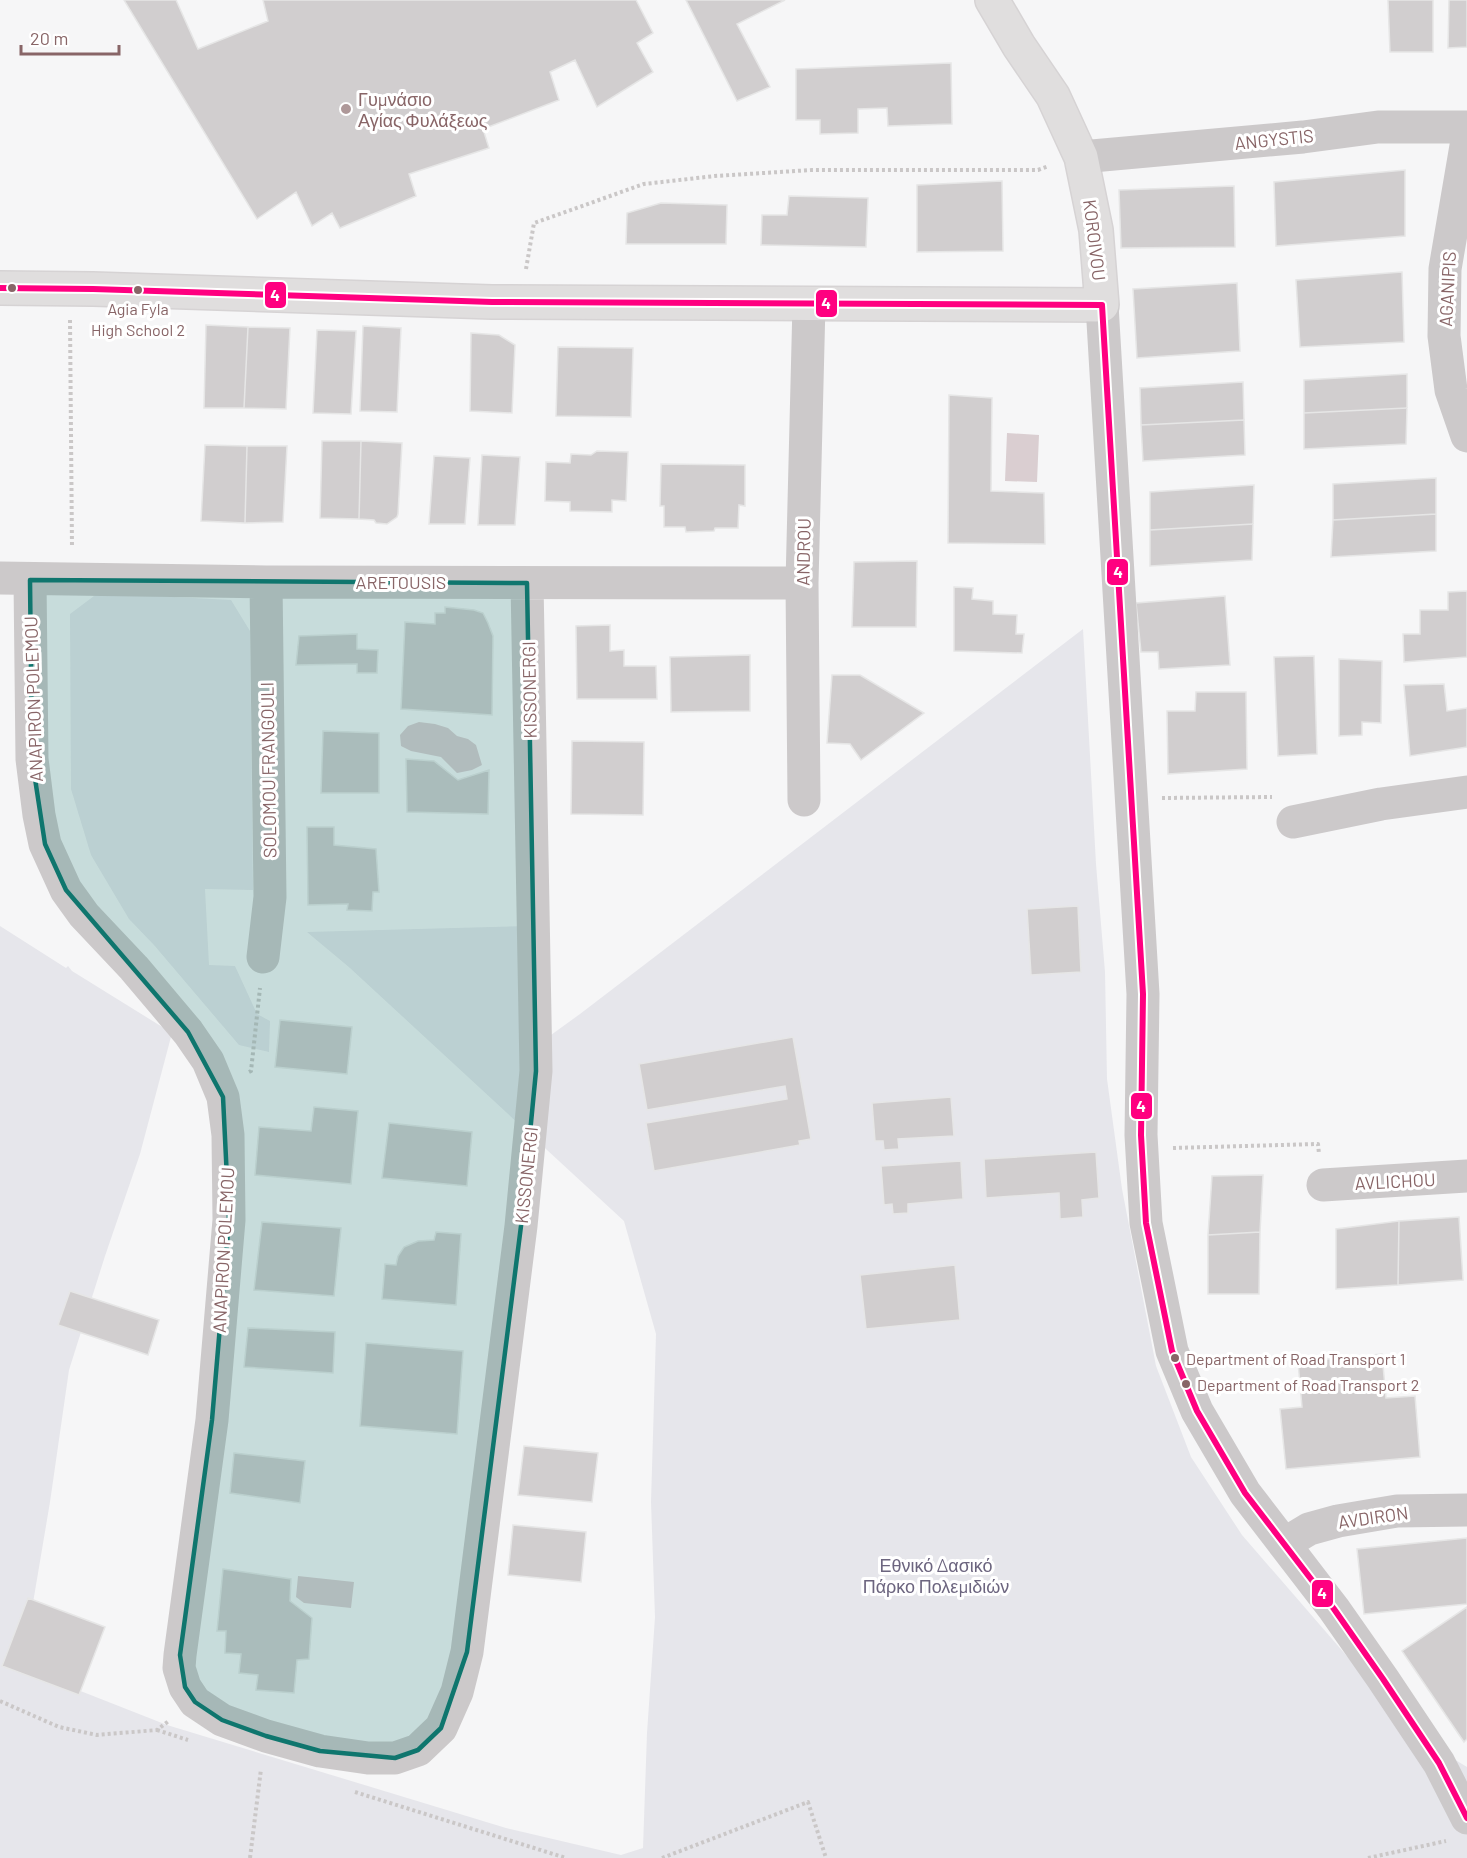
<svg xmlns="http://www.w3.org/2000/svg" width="1467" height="1858" viewBox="0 0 1467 1858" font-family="Barlow,sans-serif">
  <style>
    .green { fill: #e6e6eb }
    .water { fill: #daced1 }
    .building { fill: #d1cecf; stroke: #e6e6e6; stroke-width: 1.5 }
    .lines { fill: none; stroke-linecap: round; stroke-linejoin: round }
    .secondary-casing { stroke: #d6d3d4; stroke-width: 36 }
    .path { stroke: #cac7c7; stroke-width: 4; stroke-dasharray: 3 3; stroke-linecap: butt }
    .street { stroke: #ccc9ca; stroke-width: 33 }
    .secondary { stroke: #e0dede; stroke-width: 33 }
    .bus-1-casing { stroke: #fff; stroke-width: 10 }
    .bus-1 { stroke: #ff0080; stroke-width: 6 }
    .marked { fill: #0f766e; fill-opacity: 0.2; stroke: #0f766e; stroke-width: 4.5; stroke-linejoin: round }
    .poi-dot { fill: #ae9899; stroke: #fff; stroke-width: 2 }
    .bus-dot { fill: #886567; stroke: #fff; stroke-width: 2 }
    .labels { text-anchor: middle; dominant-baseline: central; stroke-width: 6; stroke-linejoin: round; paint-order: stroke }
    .bus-label { font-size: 16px; fill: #886567; stroke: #fff; text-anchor: start }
    .poi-label { font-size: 18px; fill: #886567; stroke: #fff; text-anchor: start }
    .street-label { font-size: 18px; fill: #886567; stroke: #fff }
    .park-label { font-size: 18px; fill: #6c657f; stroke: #fff }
    .line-badge { stroke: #fff; stroke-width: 2 }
    .badge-label { font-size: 16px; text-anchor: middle; font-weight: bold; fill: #fff }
  </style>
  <rect width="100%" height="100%" fill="#f6f6f7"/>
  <!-- green -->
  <path class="green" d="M98 593 231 600 250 631 253 890 205 889 209 965 235 966 257 1014 270 1021 269 1052 239 1045 154 945 129 919 91 855 71 789 70 614Z
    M1083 629 1096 864 1105 972 1107 1079 1122 1189 1156 1366 1191 1457 1242 1535 1416 1736 1467 1767V1858H0V926L66 968 68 966 72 971 172 1033 140 1154 105 1256 69 1370 50 1502 22 1668 167 1725 506 1828 621 1855 643 1848 647 1733 655 1617 651 1502 656 1334 624 1221 350 968 307 932 530 926 533 1048 580 1014Z"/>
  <!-- water -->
  <path class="water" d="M1007 433 1039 435 1037 482 1005 481Z
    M419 722 435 724 448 728 457 736 468 739 476 745 482 765 472 770 457 773 441 757 411 751 401 746 400 735 408 726Z
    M298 1576 354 1582 351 1608 304 1603 296 1597Z"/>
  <!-- building -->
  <path class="building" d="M124 0H176L198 49 268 21 263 0H636L653 33 637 43 653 72 597 107 575 60 550 72 559 100 483 129 489 148 409 174 416 196 340 228 332 213 312 226 296 192 257 219Z
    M686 0H785L737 24 770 87 737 101Z
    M1388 0H1433V52H1390Z
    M1449 0H1467V47L1448 48Z
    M951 63 952 124 888 126 887 108 858 109V133L820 134V120H796V69Z
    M1405 170V236L1276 246 1274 182Z
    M1002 181 1003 251 917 252V185Z
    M1234 186 1235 247 1121 248 1119 190Z
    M789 196 868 198 866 247 761 245 762 215H787Z
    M661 203 727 205 726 244H626L627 213Z
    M1402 272 1404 342 1300 347 1296 280Z
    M1237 283 1240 351 1137 358 1133 289Z
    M206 325 248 327 244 408H204Z
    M363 326 401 328 397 412 360 411Z
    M248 327 290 328 286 409 244 408Z
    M317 330 356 331 351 414 313 413Z
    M471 333 499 335 515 345 512 413 470 411Z
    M558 347 633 348 631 417 556 416Z
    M1407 374V408L1304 413V380Z
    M1243 382 1244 420 1141 425 1140 388Z
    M949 395 992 398 991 491 1044 493 1045 544 948 543Z
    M1407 408 1406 444 1304 449V413Z
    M1244 420 1245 455 1143 461 1141 425Z
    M322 441H361L359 519 320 518Z
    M361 441 402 443 398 514 397 517 387 524 376 523 374 520 359 519Z
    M205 445 247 446 245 523 201 521Z
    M247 446H287L283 522 245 523Z
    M597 451 628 452 626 501 612 500V512L570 511V502L545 501 546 462 570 463 571 454 591 455Z
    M482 455 520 457 515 525H478Z
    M434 456 470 458 465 524H429Z
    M661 464 745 465V506L739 505 738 528H715L714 531 686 532 685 527H664V506H660Z
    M1436 478V514L1333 520V484Z
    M1254 485 1253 524 1150 530V492Z
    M1436 514V551L1331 557 1333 520Z
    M1253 524 1252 560 1150 566V530Z
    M917 561 916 627H852L854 562Z
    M954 587 973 588 972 599 993 601V614L1017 615 1016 634H1024L1022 653 954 651Z
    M1467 591V657L1404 662 1403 634H1420V610H1448V592Z
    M1225 596 1230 665 1159 669 1158 652H1141L1136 603Z
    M445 607 474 610 483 613 488 623 493 636 492 715 401 709 405 622 435 624V613H445Z
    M610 625V651L624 650V666H656L657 699H577L576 626Z
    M357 634V649L378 650 377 673H357V664L296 665 299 636Z
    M750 655V711L671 712 670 657Z
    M1314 656 1317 754 1278 756 1274 657Z
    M1339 659 1382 661 1381 723 1362 722V735L1339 736Z
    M832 675H860L924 713 861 760 850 744 827 743Z
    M1444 684 1447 711 1467 708V747L1410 756 1404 685Z
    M1196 692H1246L1247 769 1168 774 1167 711H1195Z
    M323 731 379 733V793H321Z
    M572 741 644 742 643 815 571 814Z
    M406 759 434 761 458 780 489 770 488 814 407 812Z
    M307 827H334V845L376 849 379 892H373L372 911 347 910 348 904 308 905Z
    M1078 906 1081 972 1031 975 1027 909Z
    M280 1020 352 1027 347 1074 275 1067Z
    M793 1037 811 1139 799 1141 800 1145 654 1171 646 1123 787 1099 785 1086 647 1110 639 1064Z
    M951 1097 954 1136 898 1139 899 1149 884 1150 883 1141H875L872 1103Z
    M314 1107 358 1111 351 1184 255 1175 259 1127 311 1131Z
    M389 1123 472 1132 467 1186 382 1178Z
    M1096 1152 1099 1198 1082 1200 1083 1217 1060 1219 1059 1193 986 1198 984 1159Z
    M961 1161 963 1199 908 1204V1213L893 1214 892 1204 884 1205 881 1166Z
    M1263 1175 1260 1232 1208 1235 1212 1176Z
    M1459 1217 1463 1280 1398 1285 1399 1221Z
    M1399 1221 1398 1285 1336 1289V1229Z
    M262 1222 341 1228 334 1296 254 1290Z
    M436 1232 461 1234 456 1305 382 1299 385 1264 396 1265 398 1256 404 1247 418 1241 434 1240Z
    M1260 1232 1259 1294H1208V1235Z
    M955 1265 960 1320 866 1329 860 1275Z
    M70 1291 159 1320 148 1355 58 1325Z
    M248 1328 335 1332 333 1373 244 1367Z
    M366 1343 463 1351 457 1434 360 1426Z
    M1382 1354 1386 1398 1415 1396 1420 1457 1286 1469 1280 1409 1302 1407 1298 1362Z
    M524 1446 598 1453 592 1502 518 1495Z
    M234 1453 305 1461 300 1503 230 1493Z
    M513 1525 586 1532 581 1582 508 1575Z
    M1467 1538V1604L1364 1614 1357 1549Z
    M223 1569 291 1579 290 1601 312 1618 309 1659 297 1660 294 1693 256 1690 258 1675 239 1673 241 1654 225 1653 226 1631H217Z
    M28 1598 105 1627 79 1695 2 1666Z
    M1467 1607V1739L1464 1742 1402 1651Z"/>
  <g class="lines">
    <defs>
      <path id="secondary" d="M0 288 93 289 492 302 1102 305 1096 230 1081 157 1053 96 1019 46 992 0"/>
    </defs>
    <!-- secondary casing -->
    <use href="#secondary" class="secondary-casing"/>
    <!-- path -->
    <path class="path" d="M526 269 534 223 644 184 715 176 812 170H1038L1049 166
      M70 320 72 547
      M1162 798 1272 797
      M249 1072 251 1071 260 988
      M1173 1148 1318 1144 1319 1154
      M0 1701 59 1727 97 1735 157 1730 170 1720
      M157 1730 188 1740
      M355 1792 566 1858
      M250 1858 261 1769
      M662 1858 808 1802 826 1858
      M1368 1858 1446 1841"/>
    <!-- street -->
    <path class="street" d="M1467 140 1445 269 1444 336 1451 390 1467 436
      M1081 157 1303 137 1378 127H1467
      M1102 305 1143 994 1141 1135 1146 1223 1172 1351 1197 1411 1245 1493 1334 1609 1383 1679 1439 1763 1467 1818
      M0 578 266 582 802 583
      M30 580 32 759 39 815 45 844 66 890 84 915 134 968 188 1032 208 1061 223 1097 228 1135 229 1220 212 1420 180 1655 179 1668 185 1687 195 1702 222 1720 266 1736 320 1751 368 1758H395L418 1750 441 1728 457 1692 467 1652 521 1226 536 1071 527 583
      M804 800 802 583 809 304
      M1293 822 1381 804 1467 792
      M263 957 270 897 266 582
      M1323 1185 1467 1176
      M1284 1544 1309 1529 1338 1521 1397 1511 1467 1510"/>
    <!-- secondary -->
    <use href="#secondary" class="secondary"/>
    <defs>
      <path id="bus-1" d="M0 288 93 289 492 302 1102 305
        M1102 305 1143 994 1141 1135 1146 1223 1172 1351 1197 1411 1245 1493 1334 1609 1383 1679 1439 1763 1467 1818"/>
    </defs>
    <!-- bus-1 casing -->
    <use href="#bus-1" class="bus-1-casing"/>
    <!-- bus-1 -->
    <use href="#bus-1" class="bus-1"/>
  </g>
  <!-- marked area -->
  <path class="marked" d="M30 580 527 583 536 1071 521 1226 467 1652 441 1728 418 1750 395 1758 320 1751 266 1736 222 1720 195 1702 185 1687 180 1655 212 1420 229 1220 223 1097 188 1032 66 890 45 844 32 759Z"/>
  <!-- markers -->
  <circle class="poi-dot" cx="346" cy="109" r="6"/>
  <g class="bus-dot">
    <circle cx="12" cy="288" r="5"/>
    <circle cx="138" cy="290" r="5"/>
    <circle cx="1175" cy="1358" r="5"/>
    <circle cx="1186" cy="1384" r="5"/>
  </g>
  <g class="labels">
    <!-- bus labels -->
    <g class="bus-label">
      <text x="138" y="308" text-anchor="middle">Agia Fyla<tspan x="138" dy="21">High School 2</tspan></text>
      <text x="1186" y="1358">Department of Road Transport 1</text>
      <text x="1197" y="1384">Department of Road Transport 2</text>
    </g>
    <!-- poi labels -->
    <g class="poi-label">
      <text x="358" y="99">Γυμνάσιο<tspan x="358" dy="21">Αγίας Φυλάξεως</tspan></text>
    </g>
    <!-- street labels -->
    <g class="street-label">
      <text transform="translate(1274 139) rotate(-6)">ANGYSTIS</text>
      <text transform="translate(1095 240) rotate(83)">KOROIVOU</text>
      <text transform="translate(1447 289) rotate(-87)">AGANIPIS</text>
      <text transform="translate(803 552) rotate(-89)">ANDROU</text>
      <text x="401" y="582">ARETOUSIS</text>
      <text transform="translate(529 690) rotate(-91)">KISSONERGI</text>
      <text transform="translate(33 699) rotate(-92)">ANAPIRON POLEMOU</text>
      <text transform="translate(268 770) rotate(-91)">SOLOMOU FRANGOULI</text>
      <text transform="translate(526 1175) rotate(-84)">KISSONERGI</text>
      <text transform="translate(1395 1181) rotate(-3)">AVLICHOU</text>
      <text transform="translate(223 1250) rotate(-87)">ANAPIRON POLEMOU</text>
      <text transform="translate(1373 1517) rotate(-8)">AVDIRON</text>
    </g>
    <!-- park labels -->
    <g class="park-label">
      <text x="936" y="1565">Εθνικό Δασικό<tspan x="936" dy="21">Πάρκο Πολεμιδιών</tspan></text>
    </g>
  </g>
  <g class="line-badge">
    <rect x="264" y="281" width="23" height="28" rx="6" fill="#ff0080"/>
    <rect x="815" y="289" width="23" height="29" rx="6" fill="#ff0080"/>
    <rect x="1106" y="558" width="23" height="28" rx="6" fill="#ff0080"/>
    <rect x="1130" y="1092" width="23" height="28" rx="6" fill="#ff0080"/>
    <rect x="1311" y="1579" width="23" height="29" rx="6" fill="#ff0080"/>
  </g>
  <g class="badge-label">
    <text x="275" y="301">4</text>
    <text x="826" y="309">4</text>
    <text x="1118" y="578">4</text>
    <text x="1141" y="1112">4</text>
    <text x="1322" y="1599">4</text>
  </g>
  <!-- scale -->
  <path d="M21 45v9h98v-9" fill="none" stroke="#886567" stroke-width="3"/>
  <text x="30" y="45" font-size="18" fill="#886567" stroke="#ffffff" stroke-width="4.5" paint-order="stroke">20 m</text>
</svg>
